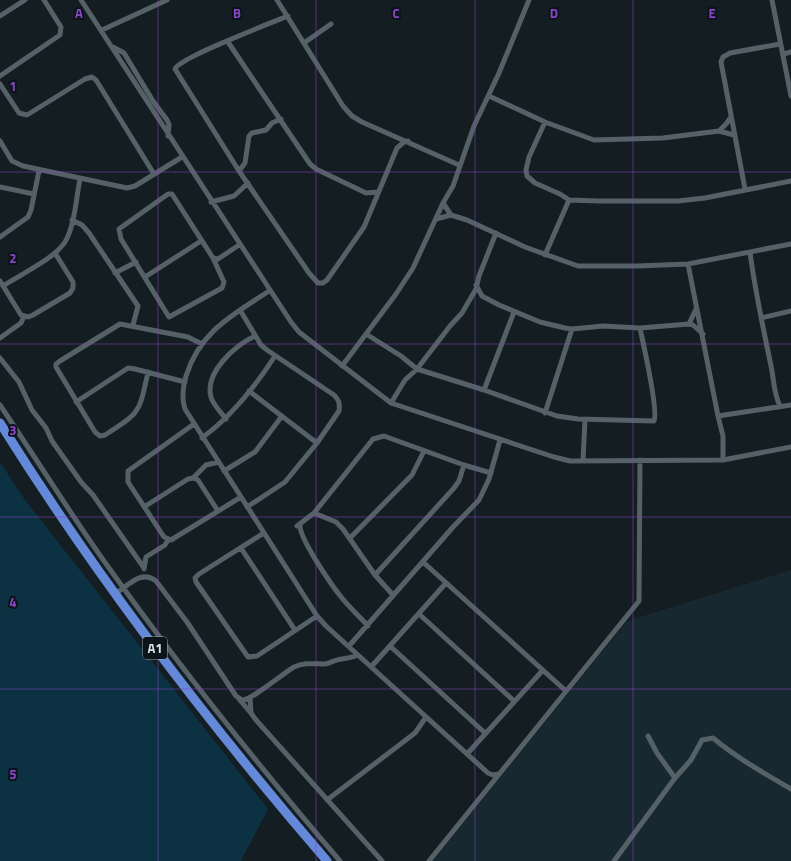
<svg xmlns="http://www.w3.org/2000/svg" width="791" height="861" viewBox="0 0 791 861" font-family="'Titillium Web',sans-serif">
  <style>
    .built { fill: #182831 }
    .green { fill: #0c3142 }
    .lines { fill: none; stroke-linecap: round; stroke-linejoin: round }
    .minor { stroke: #566167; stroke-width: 5 }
    .trunk { stroke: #6389d8; stroke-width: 9 }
    .grid { fill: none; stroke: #8947c5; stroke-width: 1; stroke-opacity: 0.55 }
    .labels { text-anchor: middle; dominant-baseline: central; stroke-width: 4; stroke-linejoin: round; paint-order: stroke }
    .shield { fill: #0b1419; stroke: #9ca4a7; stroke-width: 1 }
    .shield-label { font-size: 13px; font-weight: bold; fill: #dae1e4 }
    .grid-label { font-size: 13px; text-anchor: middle; font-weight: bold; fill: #8947c5; stroke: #0b1419; stroke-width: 4; stroke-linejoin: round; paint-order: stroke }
  </style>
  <rect width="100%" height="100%" fill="#131d22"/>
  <!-- built -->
  <path class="built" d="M791 570V861H433L627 621Z"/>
  <!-- green -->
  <path class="green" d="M0 462 25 500 268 809 241 861H0Z"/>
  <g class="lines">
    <!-- minor -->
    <path class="minor" d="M81 0 291 322 299 332 391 403 554 457 570 461 723 460 791 447
      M277 0 343 106 352 116 362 122 459 165
      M772 0 791 96
      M0 16 25 0
      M288 16C271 23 179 58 175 69L239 171 309 273 318 283H323L327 280 364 227 397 148 404 142 408 141
      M102 30 167 0
      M228 42 310 164 316 169 366 193 378 192
      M304 43 331 24
      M113 47 124 53 153 101 167 120 169 124 168 136
      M784 54 791 52
      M0 76 60 35 61 27 44 0
      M0 84 19 113 27 115 85 79 92 77 96 80 154 174
      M489 96 545 122 594 140 663 138 719 131 734 135
      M545 122 529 157 526 170 527 176 535 183 560 194 569 200 599 201H678L705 198 791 181
      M719 131 726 124 731 117
      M0 141 12 161 23 166 127 188 135 186 182 157
      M239 171 245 163 249 136 252 133 266 130 272 123 281 119
      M0 187 34 194
      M745 189 721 62 723 57 730 53 780 44
      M211 202 234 196 248 183
      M443 203 451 215
      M436 219 451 215 467 220 525 247 578 266H637L688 264 791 244
      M72 220 82 225 89 233 138 306 133 325
      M0 237 28 217 31 210 39 171
      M750 252C755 292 764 331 772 371 774 383 774 394 780 406
      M545 255 569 200
      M213 258 224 282 222 288 169 317 121 239 119 229 168 194H172L213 258 218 259 239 245
      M688 264 718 416 723 436V460
      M115 273 136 262
      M145 277 201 241
      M0 281 21 315 28 317 33 315 70 293 73 288V282L55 253
      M476 285 482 296 499 305 540 322 565 328 572 329 603 326 640 328 689 324 693 325 703 334
      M3 286C21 274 54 259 65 242 75 225 76 198 80 179
      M269 291C233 315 200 331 186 376 183 387 181 398 185 409L317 616 326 626 488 773 493 775 499 774
      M240 310 261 345 267 350 334 395C339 400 340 403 339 411L317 443 285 482 247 507
      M761 318 791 311
      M689 324 696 309
      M366 334 401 356 417 369 484 390 557 416 578 419 654 421C659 411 643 343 640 328
      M0 338 21 323 24 316
      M0 358 19 382 32 410 46 428 52 441 69 465 81 482 93 495 144 568
      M342 366 396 294 413 268 443 203 453 186 474 126 499 73 529 0
      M148 372C139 413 141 412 105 435L100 436 95 432 56 367V364L60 361 120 324 188 337 202 344
      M484 390 514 312
      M249 391 317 443
      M76 402 128 368 135 369 185 382
      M391 403 405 380 417 369 450 326 462 313 476 289 479 276 496 233
      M0 405C35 457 68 510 104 561 178 665 257 764 340 861
      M545 413 572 329
      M718 416 791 405
      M226 419C221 412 213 405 211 397 204 372 236 345 255 336
      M194 424 128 471V482L164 537 171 540 241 497
      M202 438C232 416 255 387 275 356
      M583 461 585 419
      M224 471 255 452 282 416
      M193 478 206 465 219 462
      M144 507 188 479 193 478 198 480 218 511
      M314 513 336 522 343 529 375 575 393 595
      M264 533 199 574 195 578 196 582 248 657 257 656 317 616
      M350 538 412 475 424 451
      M241 548 295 630
      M423 562 566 691
      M144 569 146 557 165 545 168 540
      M375 575 454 488 459 481 464 465
      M115 594C128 586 141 569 156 581L187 622 236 696 242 700C252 700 282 674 294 667 305 662 314 664 325 664 329 664 330 662 334 661 342 658 349 659 358 655
      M419 614 514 701
      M368 626C359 616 350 608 342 598 332 586 299 538 300 525L297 526 314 513 373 439 384 436 464 465 491 473
      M349 646 453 527 479 500 489 479 500 440
      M390 646 485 733
      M371 667 446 583
      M250 698 251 713 256 720 382 861
      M239 699 250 712
      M648 736 657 753 675 778
      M467 754 543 670
      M327 800 415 733 426 717
      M429 861 639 601 640 460
      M614 861 675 778 691 760 702 740 713 738C737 758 764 773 791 789"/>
    <!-- trunk -->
    <path class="trunk" d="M0 423C97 578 208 723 327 861"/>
  </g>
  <!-- grid -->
  <path class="grid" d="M158 0V861M316 0V861M475 0V861M633 0V861M0 172H791M0 344H791M0 517H791M0 689H791"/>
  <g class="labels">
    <!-- shield labels -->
    <rect class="shield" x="143" y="637" width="24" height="22" rx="3"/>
    <g class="shield-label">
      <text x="155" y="648">A1</text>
    </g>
  </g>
  <g class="grid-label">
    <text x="79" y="18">A</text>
    <text x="237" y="18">B</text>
    <text x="396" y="18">C</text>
    <text x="554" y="18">D</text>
    <text x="712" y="18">E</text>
    <text x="13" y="91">1</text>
    <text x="13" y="263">2</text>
    <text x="13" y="435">3</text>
    <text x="13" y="607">4</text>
    <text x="13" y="779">5</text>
  </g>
</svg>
